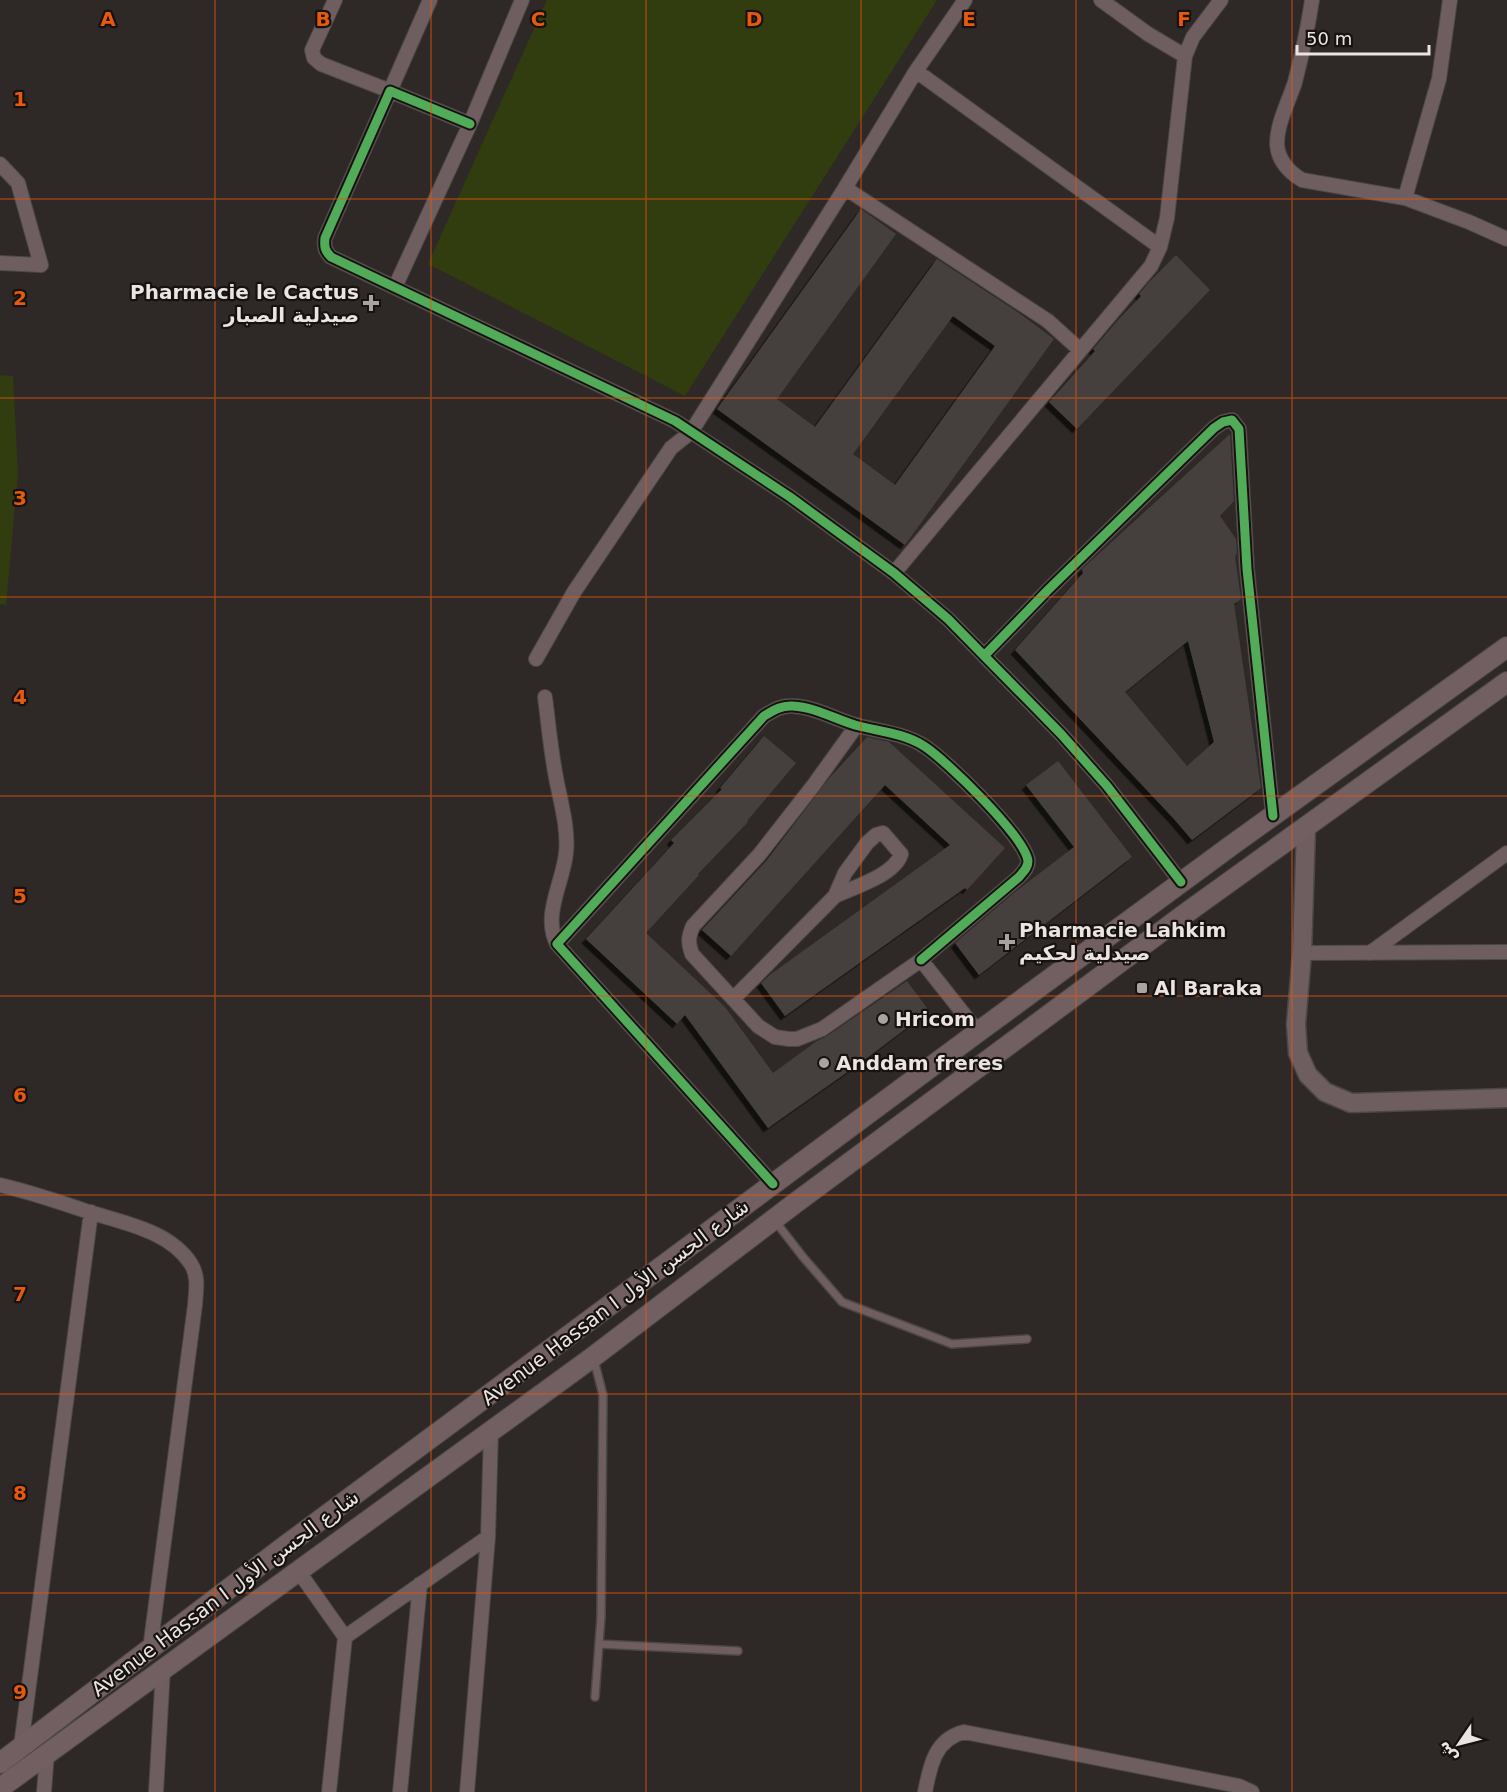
<svg xmlns="http://www.w3.org/2000/svg" width="1507" height="1792" viewBox="0 0 1507 1792" font-family="'DejaVu Sans',Vazirmatn,sans-serif">
  <style>
    .green { fill: #313d0e }
    .building { fill: #44413e; fill-rule: evenodd; filter: url(#shadow) }
    .lines { fill: none; stroke-linecap: round; stroke-linejoin: round }
    .service-casing { stroke: #4b4745; stroke-width: 10 }
    .minor-casing { stroke: #4b4745; stroke-width: 16 }
    .tertiary-casing { stroke: #4b4745; stroke-width: 21 }
    .secondary-casing { stroke: #4b4745; stroke-width: 22 }
    .service { stroke: #6f5e5f; stroke-width: 7 }
    .minor { stroke: #6f5e5f; stroke-width: 14 }
    .tertiary { stroke: #6f5e5f; stroke-width: 18 }
    .secondary { stroke: #725f61; stroke-width: 20 }
    .cycleway-casing { stroke: #161210; stroke-width: 13 }
    .cycleway { stroke: #51ab58; stroke-width: 9 }
    .grid { fill: none; stroke: #e8590c; stroke-width: 1.5; stroke-opacity: 0.55 }
    .poi-dot { fill: #a9a3a0; stroke: #161210; stroke-width: 2 }
    .labels { text-anchor: middle; dominant-baseline: central; stroke-width: 4.5; stroke-linejoin: round; paint-order: stroke }
    .poi-label { font-size: 20px; font-weight: bold; fill: #ebe5e2; stroke: #161210; text-anchor: start }
    .street-label { font-size: 20px; fill: #ebe5e2; stroke: #161210 }
    .grid-label { font-size: 20px; text-anchor: middle; font-weight: bold; fill: #e8590c; stroke: #161210; stroke-width: 4.5; stroke-linejoin: round; paint-order: stroke }
  </style>
  <defs>
    <filter id="shadow"><feDropShadow dx="-4.5" dy="4.5" stdDeviation="0" flood-color="#0009"/></filter>
  </defs>
  <rect width="100%" height="100%" fill="#2e2926"/>
  <!-- green -->
  <path class="green" d="M547 0H937L685 396 428 264Z
    M0 375 13 376 18 473 6 605 0 604Z"/>
  <!-- building -->
  <path class="building" d="M861 209 896 234 777 399 815 427 937 259 1019 313 1054 339 905 545 717 409ZM953 316 995 346 895 485 853 454Z
    M1176 255 1210 290 1077 429 1049 402 1095 351 1093 349 1117 321 1141 296 1139 294 1149 282Z
    M1230 434 1234 501 1220 516 1236 539 1237 553 1235 557 1241 599 1234 604 1261 788 1192 840 1174 819 1015 650 1083 573 1082 569ZM1188 641 1214 742 1187 766 1125 692Z
    M764 736 796 763 747 821 748 822 698 874 699 875 646 933 725 1007 773 1073 817 1041 827 1036 907 981 929 1011 863 1061 768 1128 685 1015 677 1024 586 939 674 843 671 840 722 789 720 788Z
    M867 737 889 742 1005 848 967 890 965 888 785 1016 761 983 771 974 950 845 885 785 731 956 702 930 766 861 830 777Z
    M1058 761 1132 857 979 975 955 943 1015 892 1074 847 1026 785Z"/>
  <g class="lines">
    <defs>
      <path id="service" d="M775 1221 803 1257 842 1302 952 1344 1027 1339
        M594 1360 603 1395 601 1617 595 1697
        M599 1644 738 1651"/>
      <path id="minor" d="M335 0 312 50 314 58 321 64 390 91 430 0
        M965 0 916 71 845 188 1048 321 1080 350
        M1101 0 1148 34 1185 56
        M1312 0C1308 27 1302 55 1295 82 1289 101 1277 123 1277 144 1278 161 1289 172 1302 180L1405 198 1469 222 1507 239
        M916 71 1160 247
        M470 124 390 91 325 238C324 247 325 251 331 257L675 421 790 497 894 573 948 619 1061 734 1107 786 1181 882
        M0 164 18 183 41 265 0 263
        M1405 198 1439 79 1450 0
        M395 287 470 124 522 0
        M894 573 1151 266 1160 247 1167 218 1185 56 1193 37 1221 0
        M984 656 1048 590 1214 428 1223 422 1232 420 1239 429 1247 569 1273 816
        M536 659 574 592 671 448 691 432 845 188
        M545 697C548 720 550 743 554 766 558 794 569 825 566 853 563 883 542 915 557 944
        M857 725 813 786 759 855 693 926C688 937 688 943 692 954L758 1026 775 1037 789 1039H797L822 1029 921 960 978 1032
        M1302 953 1507 952
        M1370 953 1507 853
        M733 999 835 896 845 873 867 843 876 835 883 833 901 854C895 875 854 887 835 896
        M773 1184 557 944 764 716C774 710 782 705 793 706 814 707 835 719 855 725 877 731 904 733 924 746 946 760 1025 837 1028 861 1028 868 1023 872 1019 877L921 960
        M0 1185C30 1192 60 1202 89 1212 124 1223 170 1231 191 1264 199 1277 196 1290 195 1305L150 1649
        M299 1572 345 1637 329 1792
        M345 1637 488 1537
        M21 1746 91 1212
        M44 1792 47 1753
        M156 1792 163 1669
        M400 1792 420 1584
        M467 1792 488 1537 491 1431
        M925 1792C930 1766 935 1739 964 1732L1239 1786 1252 1792"/>
      <path id="tertiary" d="M1306 828 1302 953 1296 1024 1298 1053 1308 1075 1325 1092 1351 1103 1507 1098"/>
      <path id="secondary" d="M0 1763 281 1549 978 1032 1232 845 1507 647
        M0 1788 593 1357 794 1204 1189 911 1507 682"/>
    </defs>
    <!-- service casing -->
    <use href="#service" class="service-casing"/>
    <!-- minor casing -->
    <use href="#minor" class="minor-casing"/>
    <!-- tertiary casing -->
    <use href="#tertiary" class="tertiary-casing"/>
    <!-- secondary casing -->
    <use href="#secondary" class="secondary-casing"/>
    <!-- service -->
    <use href="#service" class="service"/>
    <!-- minor -->
    <use href="#minor" class="minor"/>
    <!-- tertiary -->
    <use href="#tertiary" class="tertiary"/>
    <!-- secondary -->
    <use href="#secondary" class="secondary"/>
    <defs>
      <path id="cycleway" d="M470 124 390 91 325 238C324 247 325 251 331 257L675 421 790 497 894 573 948 619 1061 734 1107 786 1181 882
        M984 656 1048 590 1214 428 1223 422 1232 420 1239 429 1247 569 1273 816
        M773 1184 557 944 764 716C774 710 782 705 793 706 814 707 835 719 855 725 877 731 904 733 924 746 946 760 1025 837 1028 861 1028 868 1023 872 1019 877L921 960"/>
    </defs>
    <!-- cycleway casing -->
    <use href="#cycleway" class="cycleway-casing"/>
    <!-- cycleway -->
    <use href="#cycleway" class="cycleway"/>
  </g>
  <!-- grid -->
  <path class="grid" d="M215 0V1792M431 0V1792M646 0V1792M861 0V1792M1076 0V1792M1292 0V1792M0 199H1507M0 398H1507M0 597H1507M0 796H1507M0 996H1507M0 1195H1507M0 1394H1507M0 1593H1507"/>
  <!-- markers -->
  <g class="poi-dot">
    <path d="M368 294h6v6h6v6h-6v6h-6v-6h-6v-6h6z"/>
    <path d="M1004 933h6v6h6v6h-6v6h-6v-6h-6v-6h6z"/>
    <rect x="1136" y="982" width="12" height="12" rx="3"/>
    <circle cx="883" cy="1019" r="6"/>
    <circle cx="824" cy="1063" r="6"/>
  </g>
  <g class="labels">
    <!-- poi labels -->
    <g class="poi-label">
      <text x="359" y="292" text-anchor="end">Pharmacie le Cactus<tspan x="359" dy="23">صيدلية الصبار</tspan></text>
      <text x="1019" y="930">Pharmacie Lahkim<tspan x="1019" dy="23">صيدلية لحكيم</tspan></text>
      <text x="1154" y="988">Al Baraka</text>
      <text x="895" y="1019">Hricom</text>
      <text x="836" y="1063">Anddam freres</text>
    </g>
    <!-- street labels -->
    <g class="street-label">
      <text transform="translate(615 1302) rotate(-37)">Avenue Hassan I شارع الحسن الأول</text>
      <text transform="translate(225 1593) rotate(-37)">Avenue Hassan I شارع الحسن الأول</text>
    </g>
  </g>
  <g class="grid-label">
    <text x="108" y="26">A</text>
    <text x="323" y="26">B</text>
    <text x="538" y="26">C</text>
    <text x="754" y="26">D</text>
    <text x="969" y="26">E</text>
    <text x="1184" y="26">F</text>
    <text x="20" y="106">1</text>
    <text x="20" y="305">2</text>
    <text x="20" y="505">3</text>
    <text x="20" y="704">4</text>
    <text x="20" y="903">5</text>
    <text x="20" y="1102">6</text>
    <text x="20" y="1301">7</text>
    <text x="20" y="1500">8</text>
    <text x="20" y="1699">9</text>
  </g>
  <!-- north arrow -->
  <g transform="translate(1459 1744) rotate(235)" stroke="#161210" stroke-width="4.5" paint-order="stroke">
  <path d="M0-4.5L10 22L0 15L-10 22Z" fill="#ebe5e2"/>
  <text y="-9" font-size="16" font-weight="bold" text-anchor="middle" fill="#ebe5e2">ش</text>
  </g>
  <!-- scale -->
  <path d="M1297 45v9h132v-9" fill="none" stroke="#ebe5e2" stroke-width="3"/>
  <text x="1306" y="45" font-size="18" fill="#ebe5e2" stroke="#161210" stroke-width="4.5" paint-order="stroke">50 m</text>
</svg>
